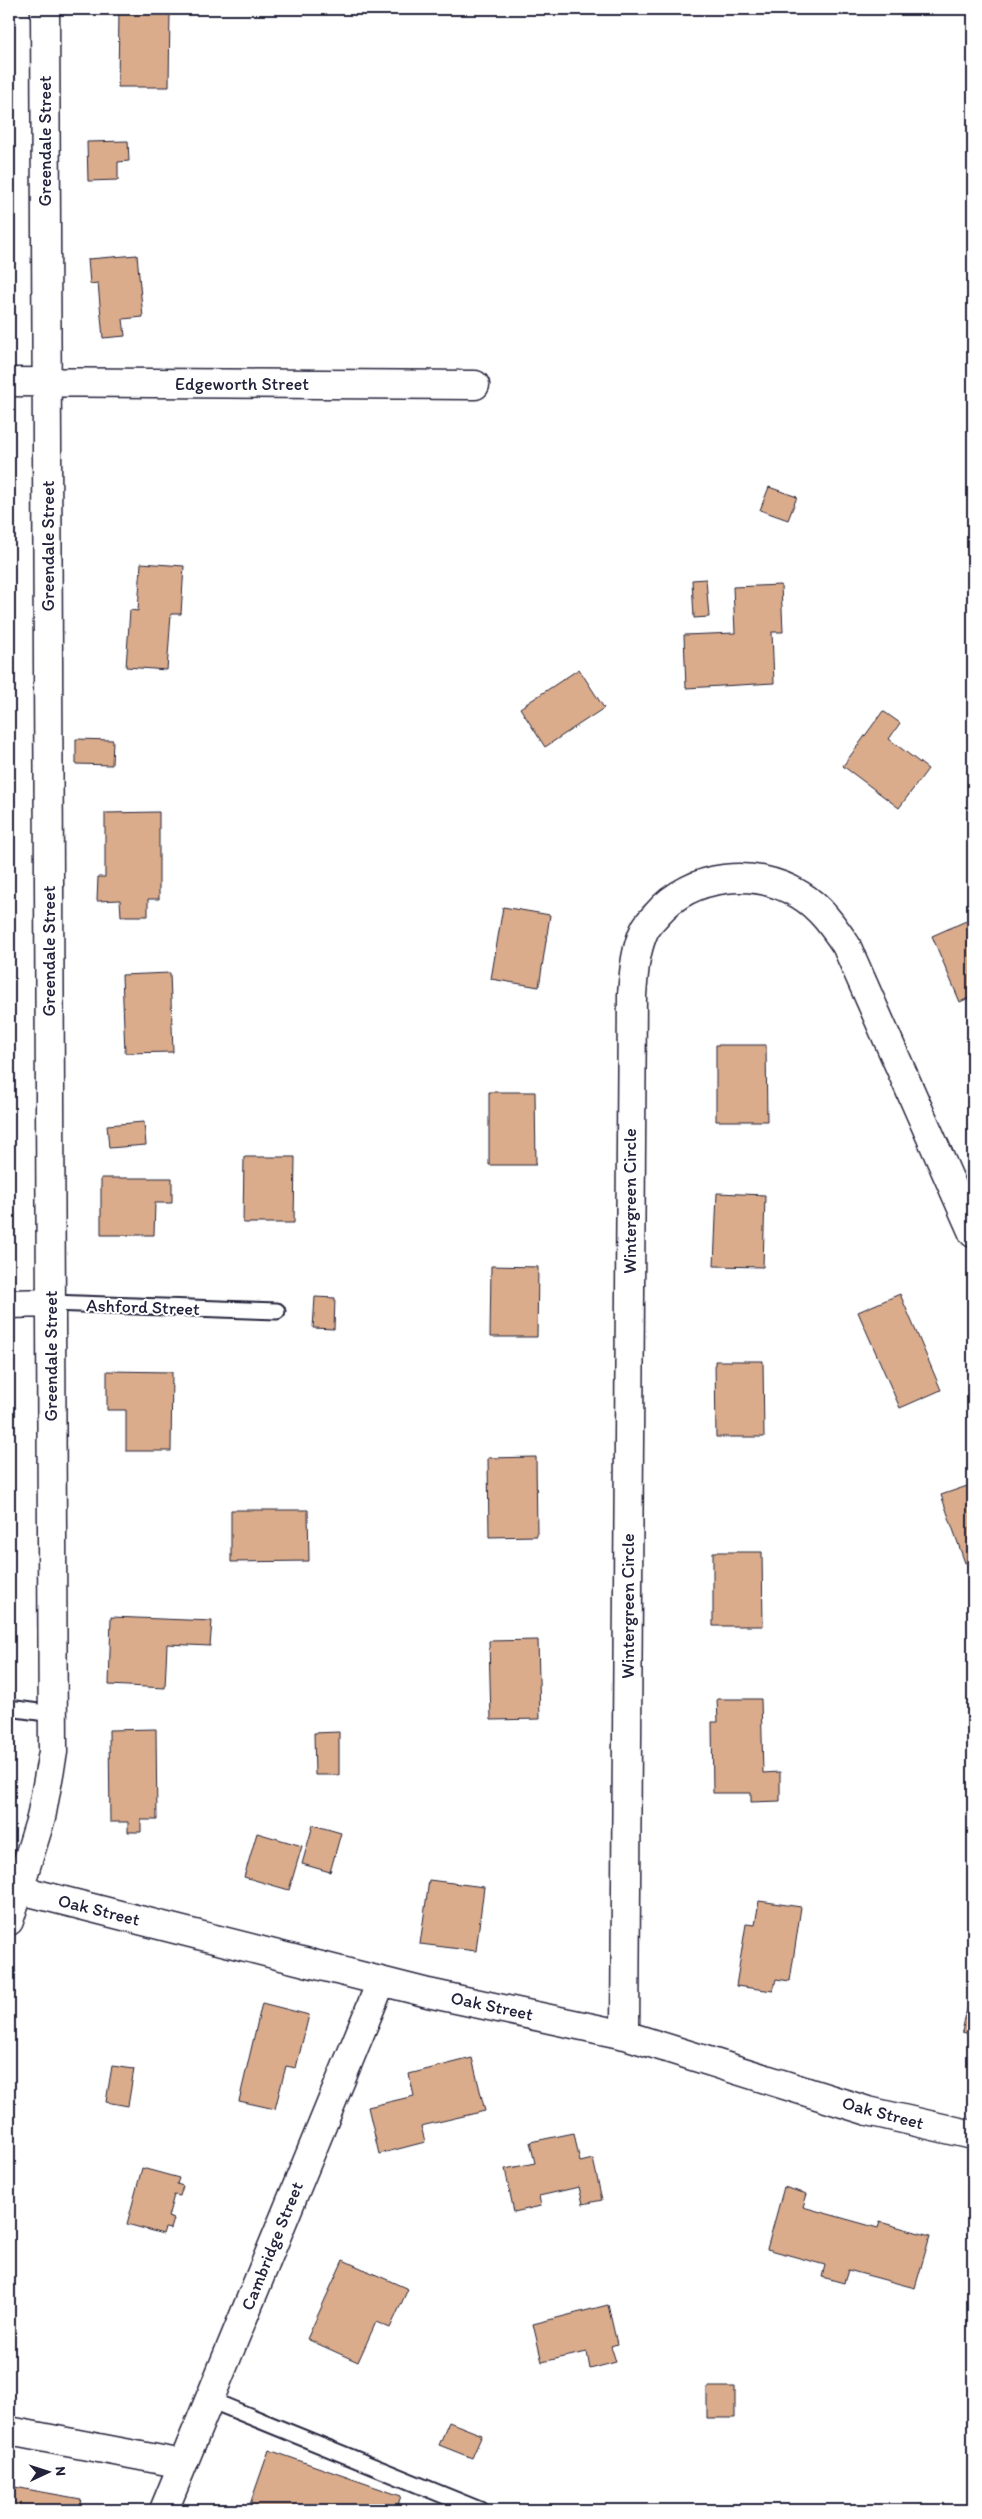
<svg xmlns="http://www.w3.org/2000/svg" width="982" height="2519" viewBox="0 0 982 2519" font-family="Itim,sans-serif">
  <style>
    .building { fill: #daac8b; stroke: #22223b }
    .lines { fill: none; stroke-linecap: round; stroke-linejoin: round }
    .service-casing { stroke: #22223b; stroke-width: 19 }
    .minor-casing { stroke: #22223b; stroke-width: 31 }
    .service { stroke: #fff; stroke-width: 15 }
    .minor { stroke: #fff; stroke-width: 28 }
    .labels { text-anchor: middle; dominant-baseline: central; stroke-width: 4; stroke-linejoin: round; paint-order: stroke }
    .street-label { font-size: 18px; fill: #22223b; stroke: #fff }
  </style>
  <rect width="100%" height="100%" fill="#fff"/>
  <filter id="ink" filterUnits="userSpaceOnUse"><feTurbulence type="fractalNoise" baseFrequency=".02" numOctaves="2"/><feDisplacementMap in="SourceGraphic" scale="10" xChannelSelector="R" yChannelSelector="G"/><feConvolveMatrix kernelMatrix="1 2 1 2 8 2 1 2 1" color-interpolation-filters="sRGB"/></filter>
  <g filter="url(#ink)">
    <!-- building -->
    <path class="building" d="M119 9H170L169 87H118Z
      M128 141 129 161 118 162V180L88 181 87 142Z
      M137 255 143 317 123 319 125 336 103 338 98 283 90 284 88 259Z
      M769 487 797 497 788 520 760 510Z
      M141 563 184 566 181 614H171L167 670 126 667 130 610 138 611Z
      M706 579 709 617 694 618 692 580Z
      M781 585 783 632H772L774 683 686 688 684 635 735 633 733 587Z
      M579 669 604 708 545 747 520 708Z
      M883 711 900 723 889 739 928 769 899 808 843 766Z
      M76 739 113 740 112 765 76 764Z
      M159 812V899H148V916H121L120 900 97 901 98 877H105V813Z
      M503 907 550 915 539 987 491 979Z
      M973 918V996L960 1002 932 936Z
      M170 973 173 1052 125 1053 122 975Z
      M716 1045H766L767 1121H716Z
      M489 1092H535L536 1165H489Z
      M144 1122 146 1145 109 1148 107 1125Z
      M244 1157H295L294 1223H243Z
      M101 1178H172V1203H155L154 1235H101Z
      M717 1193 765 1195 763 1267 714 1266Z
      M491 1266 538 1267 537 1337H490Z
      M900 1294 941 1390 900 1408 858 1312Z
      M315 1297 335 1298 334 1329 313 1328Z
      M715 1361H763L764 1437H716Z
      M107 1371 172 1372 171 1451H126V1410H107Z
      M536 1457 537 1536 489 1537 488 1458Z
      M973 1484V1560L965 1563 941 1495Z
      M231 1510H308L309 1561 231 1562Z
      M713 1552H762L763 1626H713Z
      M111 1617 212 1621 210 1646 167 1644 165 1688 109 1685Z
      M538 1640 540 1719 491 1720 489 1641Z
      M717 1699H761L763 1773 780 1772V1801L751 1802V1793H713L712 1722H718Z
      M156 1729 157 1820H141V1832H128V1822H110L109 1730Z
      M339 1732V1775H315L314 1733Z
      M313 1825 341 1833 330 1872 302 1864Z
      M257 1833 302 1846 289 1890 244 1877Z
      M429 1880 484 1887 476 1951 420 1944Z
      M759 1901 801 1907 790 1981 776 1979 773 1991 736 1986 746 1924 755 1925Z
      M972 1986 973 1987V2035L962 2032Z
      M262 2003 309 2015 296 2068 286 2066 275 2109 239 2101Z
      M472 2058 485 2111 421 2126 425 2142 379 2154 368 2107 414 2096 409 2074Z
      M112 2066 134 2069 128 2106 106 2102Z
      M574 2133 580 2162 593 2159 602 2200 583 2204 579 2187 539 2196 541 2206 514 2212 505 2169 535 2163 530 2142Z
      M142 2168 179 2178 177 2184 183 2186 180 2196 174 2195 168 2217 174 2219 171 2229 165 2228 163 2234 127 2224Z
      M784 2187 807 2194 803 2207 878 2228 880 2222 930 2236 915 2288 848 2270 844 2283 822 2277 825 2265 767 2249Z
      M343 2260 408 2289 390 2328 376 2322 358 2362 307 2339Z
      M608 2305 617 2344 611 2346 616 2362 590 2369 587 2352 542 2362 533 2324Z
      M707 2387H735V2418H707Z
      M449 2422 482 2435 472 2458 439 2445Z
      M269 2450 401 2496 396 2510H248Z
      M9 2486 81 2499 79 2510H9Z"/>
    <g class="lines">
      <defs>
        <path id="service" d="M51 1303 277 1311
          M9 1708 53 1714
          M210 2400 480 2510"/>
        <path id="minor" d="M9 382 475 385
          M9 1304 51 1303
          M9 1887 428 1993 625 2035 868 2111 973 2135
          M9 1921 41 1818 53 1752 45 9
          M625 2035 632 995C634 972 635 950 645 929 648 923 653 919 657 914 691 874 755 867 800 895 820 907 833 926 846 945L973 1233
          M9 2431 183 2464
          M164 2510 381 1982"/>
      </defs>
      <!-- service casing -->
      <use href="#service" class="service-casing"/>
      <!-- minor casing -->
      <use href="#minor" class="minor-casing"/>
      <!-- service -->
      <use href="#service" class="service"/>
      <!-- minor -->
      <use href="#minor" class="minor"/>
    </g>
  </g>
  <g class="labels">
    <!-- street labels -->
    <g class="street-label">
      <text transform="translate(45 141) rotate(-90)">Greendale Street</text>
      <text x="242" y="384">Edgeworth Street</text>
      <text transform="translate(48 546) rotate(-90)">Greendale Street</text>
      <text transform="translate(49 951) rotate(-90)">Greendale Street</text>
      <text transform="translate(630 1201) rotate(-90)">Wintergreen Circle</text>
      <text transform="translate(143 1307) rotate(2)">Ashford Street</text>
      <text transform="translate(51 1356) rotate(-90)">Greendale Street</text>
      <text transform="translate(628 1606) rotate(-90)">Wintergreen Circle</text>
      <text transform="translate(99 1910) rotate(14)">Oak Street</text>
      <text transform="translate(492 2006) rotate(12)">Oak Street</text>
      <text transform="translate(883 2113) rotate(15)">Oak Street</text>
      <text transform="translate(272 2246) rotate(-68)">Cambridge Street</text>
    </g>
  </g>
  <!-- margin -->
  <rect width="982" height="2519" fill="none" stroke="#fff" stroke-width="30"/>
  <rect x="15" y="15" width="952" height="2489" fill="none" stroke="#22223b" stroke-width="2" filter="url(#ink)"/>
  <!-- north arrow -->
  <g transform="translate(48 2472) rotate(86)" stroke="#ffffff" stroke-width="4" paint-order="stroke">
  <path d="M0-4L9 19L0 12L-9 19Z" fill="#22223b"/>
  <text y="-8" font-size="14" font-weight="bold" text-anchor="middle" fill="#22223b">N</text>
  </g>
</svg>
